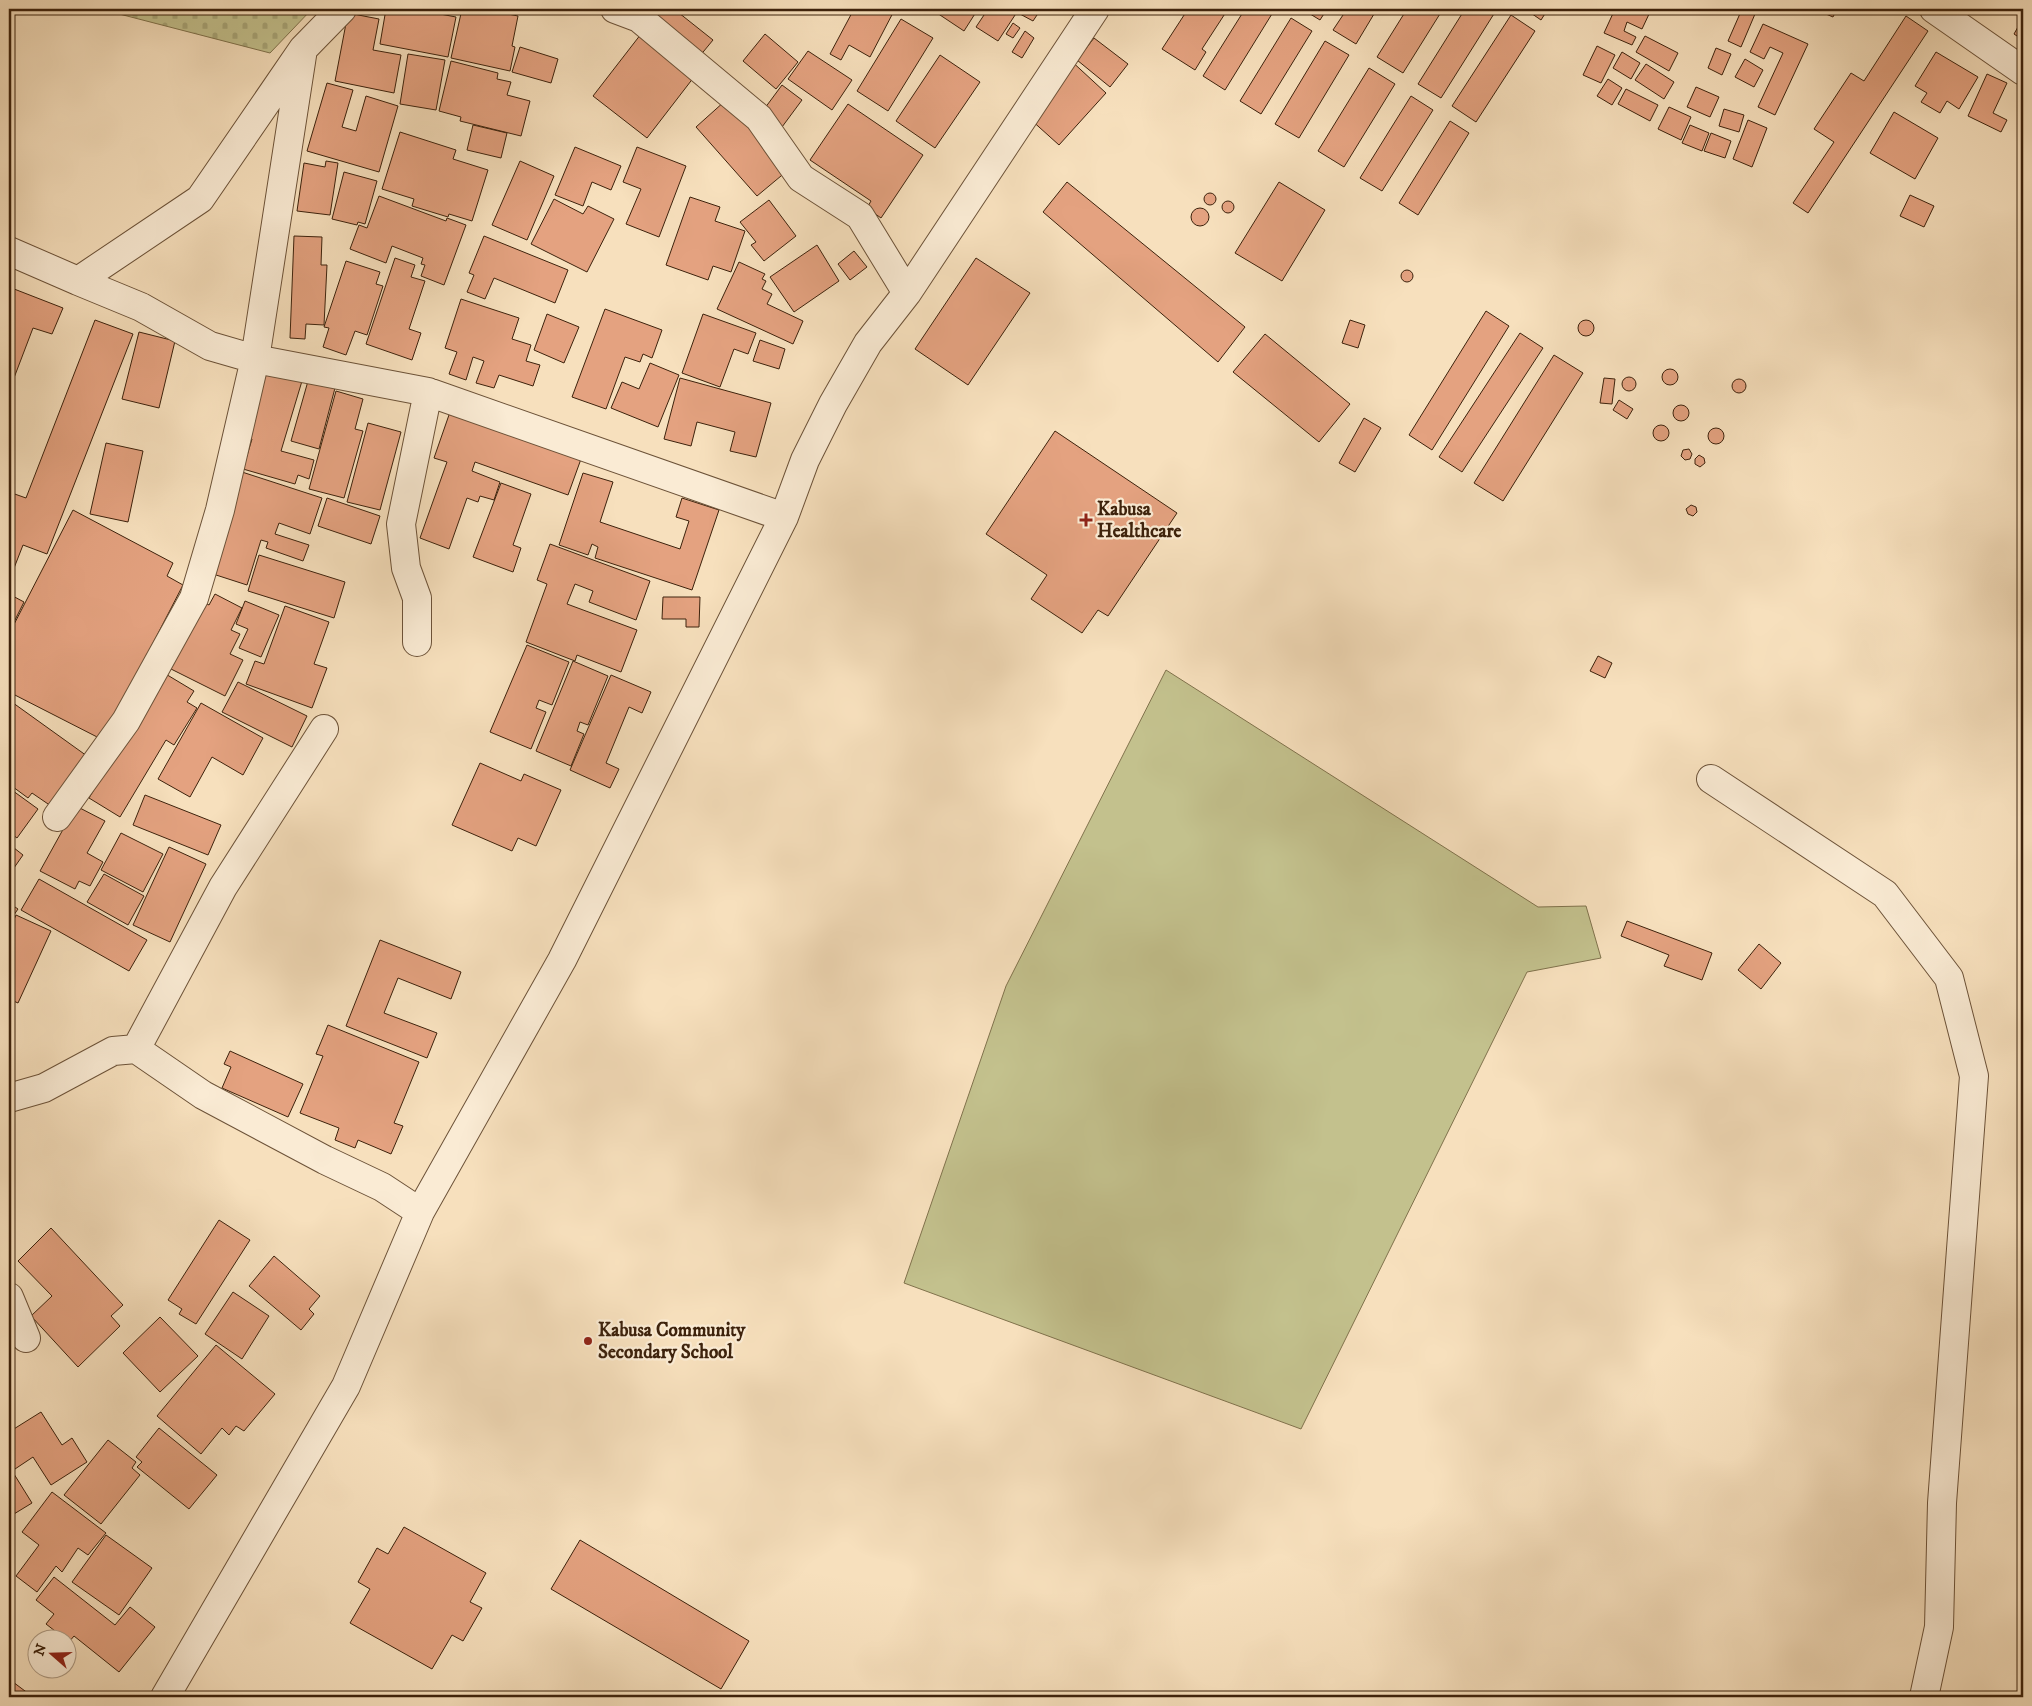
<svg xmlns="http://www.w3.org/2000/svg" width="2032" height="1706" viewBox="0 0 2032 1706" font-family="'IM FELL DW Pica',serif">
  <style>
    .cemetery { fill: url(#cemetery-stones); stroke: #80724c }
    .pitch { fill: #c3c18d; stroke: #80724c }
    .building { fill: #e4a280; stroke: #3d220c }
    .lines { fill: none; stroke-linecap: round; stroke-linejoin: round }
    .street-casing { stroke: #6c5238; stroke-width: 30 }
    .street { stroke: #faebd4; stroke-width: 28 }
    .poi-dot { fill: #8f2418; stroke: #faebd4; stroke-width: 2 }
    .labels { text-anchor: middle; dominant-baseline: central; stroke-width: 4.5; stroke-linejoin: round; paint-order: stroke }
    .poi-label { font-size: 19px; font-weight: bold; fill: #3d220c; stroke: #faebd4; text-anchor: start }
  </style>
  <defs>
    <pattern id="cemetery-stones" width="16" height="16" patternUnits="userSpaceOnUse" patternTransform="scale(1.25)"><rect width="16" height="16" fill="#c3c18d"/><path d="M2 7V4a2 2 0 0 1 4 0v3zM10 15v-3a2 2 0 0 1 4 0v3z" fill="#a8a678"/></pattern>
  </defs>
  <rect width="100%" height="100%" fill="#f7e0bd"/>
  <filter id="stains"><feTurbulence type="fractalNoise" baseFrequency=".004" numOctaves="4"/><feColorMatrix values="0 0 0 0 .2 0 0 0 0 .09 0 0 0 0 .02 0 0 0 .5 -.17"/></filter>
  <radialGradient id="worn" r=".72"><stop offset=".6" stop-color="#630" stop-opacity="0"/><stop offset="1" stop-color="#630" stop-opacity=".3"/></radialGradient>
  <!-- cemetery -->
  <path class="cemetery" d="M100 9H312L270 53Z"/>
  <!-- pitch -->
  <path class="pitch" d="M1166 670 1538 907 1586 906 1601 958 1527 972 1301 1429 904 1283 1006 986Z"/>
  <!-- building -->
  <path class="building" d="M386 9H414L456 17 448 57 380 44Z
    M462 9H484L518 16 512 46 515 47 510 71 451 58Z
    M641 9H674L713 40 699 57Z
    M854 9H895L870 57 849 45 841 60 830 54Z
    M931 9H978L964 31Z
    M988 9H1019L998 41 976 27Z
    M1023 9H1041L1033 21 1020 14Z
    M1188 9H1228L1202 49 1206 52 1195 70 1162 49Z
    M1245 9H1275L1225 90 1203 76Z
    M1302 9H1327L1320 20Z
    M1347 9H1377L1356 44 1333 30Z
    M1407 9H1443L1403 73 1377 57Z
    M1465 9H1497L1441 98 1418 84Z
    M1525 9H1548L1541 20Z
    M1615 9H1642L1650 12 1642 29 1627 22 1624 31 1636 37 1632 45 1604 33Z
    M1742 9 1755 14 1741 47 1728 41Z
    M1814 9H1837L1833 17Z
    M348 13 379 19 373 50 401 55 394 93 335 81Z
    M1511 15 1535 31 1476 122 1452 106Z
    M1906 16 1928 31 1808 213 1793 203 1834 142 1814 129 1851 73 1864 81Z
    M1291 18 1312 31 1261 114 1240 101Z
    M2023 18V40L2014 34Z
    M901 19 933 38 888 111 857 91Z
    M1013 23 1020 28 1013 38 1006 34Z
    M1763 24 1808 44 1775 115 1758 107 1783 53 1770 47 1764 59 1750 52Z
    M1025 31 1034 38 1022 58 1012 52Z
    M641 34 694 77 647 138 593 96Z
    M765 34 798 62 776 89 743 61Z
    M1645 36 1678 53 1669 71 1636 52Z
    M1094 38 1128 64 1110 87 1077 60Z
    M1325 41 1349 55 1299 138 1275 124Z
    M1597 46 1615 55 1601 83 1583 75Z
    M520 47 558 59 551 83 512 72Z
    M1716 48 1731 54 1722 75 1708 68Z
    M808 51 852 80 832 110 788 79Z
    M1622 52 1640 63 1631 79 1613 68Z
    M1936 52 1978 77 1959 109 1947 101 1940 113 1921 102 1927 93 1915 86Z
    M408 54 445 60 436 110 400 104Z
    M940 55 980 82 935 148 896 121Z
    M1068 58 1106 93 1059 145 1029 118Z
    M1745 59 1763 70 1754 87 1735 77Z
    M451 61 498 73 497 79 511 82 507 95 530 101 521 136 460 121 461 117 439 111Z
    M1646 64 1674 82 1664 99 1635 80Z
    M1369 68 1395 84 1344 167 1318 151Z
    M1987 74 2007 83 1993 113 2007 120 2001 132 1968 116Z
    M1608 79 1622 88 1612 105 1597 96Z
    M327 83 353 90 342 127 356 131 366 96 398 106 379 172 307 151Z
    M782 85 802 100 782 127 762 112Z
    M1696 87 1719 97 1710 117 1687 107Z
    M1626 89 1658 105 1650 121 1618 104Z
    M1411 96 1433 110 1382 191 1360 178Z
    M725 101 787 171 757 196 696 127Z
    M848 104 923 155 881 218 867 208 871 201 810 160Z
    M1669 107 1691 117 1681 140 1658 129Z
    M1724 109 1744 115 1739 132 1719 126Z
    M1894 112 1938 138 1915 179 1870 153Z
    M1748 120 1767 128 1752 167 1733 159Z
    M1450 121 1469 133 1418 215 1399 203Z
    M473 125 507 133 501 158 467 150Z
    M1690 125 1709 133 1702 151 1682 143Z
    M400 132 456 150 453 159 488 170 472 221 449 214 448 217 412 206 414 199 382 189Z
    M1711 133 1731 141 1725 158 1704 151Z
    M575 147 621 166 611 190 592 182 583 206 555 195Z
    M637 147 686 166 659 237 626 224 641 189 623 182Z
    M326 161 338 163 330 215 297 211 304 163 325 167Z
    M520 161 554 176 527 240 492 225Z
    M344 172 377 181 365 224 358 222 357 225 332 219Z
    M1067 182 1245 327 1218 362 1043 212Z
    M1279 182 1325 210 1282 281 1235 253Z
    M1204 199a6 6 0 1 1 12 0a6 6 0 1 1-12 0Z
    M1910 195 1934 206 1924 227 1900 216Z
    M379 196 446 221 447 218 466 225 444 285 421 276 425 265 421 264 423 258 392 246 386 263 350 249 359 225 367 228Z
    M690 197 720 207 715 221 745 231 731 272 713 266 708 280 666 265Z
    M554 199 583 214 588 206 614 219 587 272 531 244Z
    M769 200 796 236 764 261 751 245 756 242 740 222Z
    M1222 207a6 6 0 1 1 12 0a6 6 0 1 1-12 0Z
    M1191 217a9 9 0 1 1 18 0a9 9 0 1 1-18 0Z
    M294 236 322 237 321 265H327L324 325 306 324 305 339 290 338Z
    M484 236 568 270 555 303 494 278 485 299 467 292 474 275 469 273Z
    M817 245 839 281 794 312 770 277Z
    M854 251 867 267 850 280 838 264Z
    M395 258 415 265 411 277 425 281 409 329 421 333 412 360 366 344Z
    M976 258 1030 293 968 385 915 349Z
    M346 261 380 272 376 284 383 286 367 335 355 331 346 355 323 347 329 328 324 327Z
    M739 262 765 274 762 279 766 281 762 289 772 294 767 304 803 321 793 344 717 309Z
    M1401 276a6 6 0 1 1 12 0a6 6 0 1 1-12 0Z
    M9 287 63 308 52 334 33 328 9 391Z
    M461 299 519 318 512 339 531 345 526 361 540 365 533 386 499 375 494 388 476 383 484 361 473 357 466 380 449 374 457 352 445 348Z
    M605 309 662 330 652 358 643 354 640 362 625 357 606 409 572 397Z
    M1486 311 1509 326 1432 450 1409 435Z
    M547 314 579 327 564 363 534 350Z
    M703 314 756 333 748 354 734 349 720 387 682 373Z
    M95 320 133 334 47 554 23 545 9 581V492L26 498Z
    M1350 320 1365 325 1358 348 1342 343Z
    M1578 328a8 8 0 1 1 16 0a8 8 0 1 1-16 0Z
    M139 332 175 341 159 408 122 399Z
    M1520 333 1543 348 1462 472 1439 457Z
    M1265 334 1350 404 1319 442 1233 372Z
    M760 340 785 349 779 369 753 361Z
    M1554 355 1583 373 1503 501 1474 483Z
    M650 363 679 375 658 427 611 408 622 382 639 389Z
    M1662 377a8 8 0 1 1 16 0a8 8 0 1 1-16 0Z
    M263 370 302 381 281 451 314 460 309 479 298 475 295 484 243 469 252 439 243 437Z
    M1622 384a7 7 0 1 1 14 0a7 7 0 1 1-14 0Z
    M680 378 771 403 756 457 730 451 735 432 697 422 691 446 664 439Z
    M1604 378 1615 379 1612 404 1600 403Z
    M1732 386a7 7 0 1 1 14 0a7 7 0 1 1-14 0Z
    M308 381 335 388 319 449 291 441Z
    M336 391 363 399 355 429 363 431 344 498 309 489Z
    M1619 400 1633 409 1627 419 1613 410Z
    M1673 413a8 8 0 1 1 16 0a8 8 0 1 1-16 0Z
    M450 412 581 459 568 495 475 462 472 471 500 482 494 500 480 496 478 502 467 498 449 549 420 538 447 462 434 458Z
    M1364 418 1381 428 1355 472 1339 463Z
    M368 423 401 432 380 510 347 502Z
    M1653 433a8 8 0 1 1 16 0a8 8 0 1 1-16 0Z
    M1708 436a8 8 0 1 1 16 0a8 8 0 1 1-16 0Z
    M1055 431 1177 513 1108 616 1098 610 1082 633 1031 599 1047 575 986 534Z
    M106 443 143 451 128 522 90 514Z
    M1689 449 1692 454 1690 459 1685 460 1681 456 1683 450Z
    M1699 455 1704 458 1705 463 1700 467 1695 464V459Z
    M242 472 322 498 310 534 279 523 275 534 309 545 303 561 266 548 268 542 261 540 247 585 213 574Z
    M583 473 613 482 600 522 680 549 689 521 676 517 682 498 719 510 692 590 595 558 598 547 592 544 588 555 559 545Z
    M501 483 531 494 513 545 521 548 513 572 473 557Z
    M327 498 380 516 371 544 318 526Z
    M1691 505 1696 507 1697 512 1693 516 1688 514 1686 509Z
    M73 510 173 563 167 576 183 585 103 740 9 692V634Z
    M550 544 650 581 636 620 589 602 593 591 575 584 567 604 637 630 621 672 577 655 575 661 526 642 547 584 537 580Z
    M259 555 345 582 334 618 248 591Z
    M9 594 24 602 9 632Z
    M215 594 242 608 231 630 240 634 230 654 243 660 225 696 167 667 199 600 209 605Z
    M663 597H700L699 627H686V619H662Z
    M245 601 279 615 261 657 239 648 248 629 236 624Z
    M285 606 329 622 314 664 327 668 312 708 246 684 255 661 264 664Z
    M527 645 569 662 552 705 539 700 536 708 546 712 531 749 490 732Z
    M1598 656 1612 663 1605 678 1590 671Z
    M573 661 608 676 588 725 580 722 577 731 584 734 571 766 536 751Z
    M164 673 194 691 187 702 197 708 174 745 166 740 120 817 89 798Z
    M611 675 651 692 642 713 629 707 606 763 619 769 610 788 570 770Z
    M238 682 307 716 292 747 222 712Z
    M9 700 87 756 51 806 32 793 28 798 9 784Z
    M201 703 263 738 243 775 212 757 190 797 158 779Z
    M480 763 521 781 524 774 561 790 536 846 518 838 512 851 452 825Z
    M9 788 38 809 17 838 9 832Z
    M145 795 221 825 208 855 133 825Z
    M76 806 105 821 87 853 103 862 90 886 79 881 75 889 40 871Z
    M121 833 163 854 143 892 101 870Z
    M9 844 23 855 9 875Z
    M169 847 206 864 170 942 133 925Z
    M104 874 144 896 128 925 87 902Z
    M39 879 147 940 129 971 21 910Z
    M9 903 18 909 9 922Z
    M16 915 51 931 18 1003 9 999V931Z
    M1627 921 1712 953 1702 980 1664 966 1669 955 1621 936Z
    M380 940 461 972 451 999 398 978 384 1013 437 1033 427 1058 346 1026Z
    M1759 944 1781 963 1761 989 1738 970Z
    M328 1025 419 1062 394 1123 403 1126 391 1154 358 1140 355 1148 335 1140 339 1128 300 1113 323 1056 316 1054Z
    M230 1051 303 1084 288 1117 222 1088 231 1067 224 1064Z
    M219 1220 250 1240 196 1324 179 1314 182 1309 168 1300Z
    M51 1228 123 1305 111 1316 120 1326 78 1367 31 1316 52 1296 18 1261Z
    M274 1256 320 1296 309 1309 314 1314 301 1330 249 1286Z
    M233 1292 269 1316 242 1359 205 1334Z
    M160 1317 198 1356 160 1392 123 1353Z
    M216 1345 275 1394 244 1431 236 1426 229 1435 222 1428 201 1454 157 1416Z
    M41 1412 62 1445 72 1438 87 1462 51 1485 33 1457 15 1469 9 1458V1432Z
    M159 1428 217 1475 189 1509 137 1467 142 1462 136 1457Z
    M108 1440 136 1462 132 1468 140 1475 101 1524 64 1495Z
    M9 1466 32 1503 9 1517Z
    M52 1492 106 1533 88 1555 78 1548 62 1572 56 1566 37 1592 16 1576 39 1545 22 1532Z
    M404 1527 486 1573 470 1602 482 1608 463 1641 452 1635 432 1669 350 1623 370 1589 358 1582 377 1548 388 1554Z
    M106 1535 152 1568 119 1615 72 1582Z
    M580 1540 749 1641 721 1689 551 1589Z
    M54 1577 115 1625 130 1607 155 1627 119 1672 74 1636 69 1642 68 1638H64L46 1624 54 1614 36 1600Z
    M9 1679 33 1697H9Z"/>
  <g class="lines">
    <defs>
      <path id="street" d="M615 9 639 18 759 118 801 178 860 216 907 293
        M1934 9 2023 71
        M9 251 78 281 200 199 303 49 342 9
        M78 281 141 307 210 346 255 359 428 392 784 517
        M417 642V598L406 568 401 524 428 392
        M1711 779 1885 894 1949 978 1974 1076 1942 1503 1939 1627 1924 1697
        M57 817 126 721 194 598 220 510 255 359 303 49
        M136 1049 223 887 324 729
        M9 1098 44 1088 113 1051 136 1049 203 1095 325 1160 382 1187 420 1212
        M9 1297 26 1338
        M165 1697 346 1386 420 1212 562 960 784 517 805 460 833 404 868 343 907 293 1095 9"/>
    </defs>
    <!-- street casing -->
    <use href="#street" class="street-casing"/>
    <!-- street -->
    <use href="#street" class="street"/>
  </g>
  <!-- markers -->
  <g class="poi-dot">
    <path d="M1083.5 512.5h5v5h5v5h-5v5h-5v-5h-5v-5h5z"/>
    <circle cx="588" cy="1341" r="5"/>
  </g>
  <g class="labels">
    <!-- poi labels -->
    <g class="poi-label">
      <text x="1097" y="509">Kabusa<tspan x="1097" dy="22">Healthcare</tspan></text>
      <text x="598" y="1330">Kabusa Community<tspan x="598" dy="22">Secondary School</tspan></text>
    </g>
  </g>
  <!-- margin -->
  <rect width="2032" height="1706" fill="none" stroke="#f7e0bd" stroke-width="30"/>
  <rect x="10" y="10" width="2012" height="1686" fill="none" stroke="#3d220c" stroke-width="2.5"/>
  <rect x="15" y="15" width="2002" height="1676" fill="none" stroke="#3d220c"/>
  <!-- north arrow -->
  <g transform="translate(52 1654) rotate(290)"><circle r="24" fill="#faebd4" stroke="#ae9b84"/>
  <path d="M0-4L9 19L0 12L-9 19Z" fill="#8f2418"/>
  <text y="-8" font-size="14" font-weight="bold" text-anchor="middle" fill="#3d220c">N</text>
  </g>
  <rect width="100%" height="100%" filter="url(#stains)"/>
  <rect width="100%" height="100%" fill="url(#worn)"/>
</svg>
